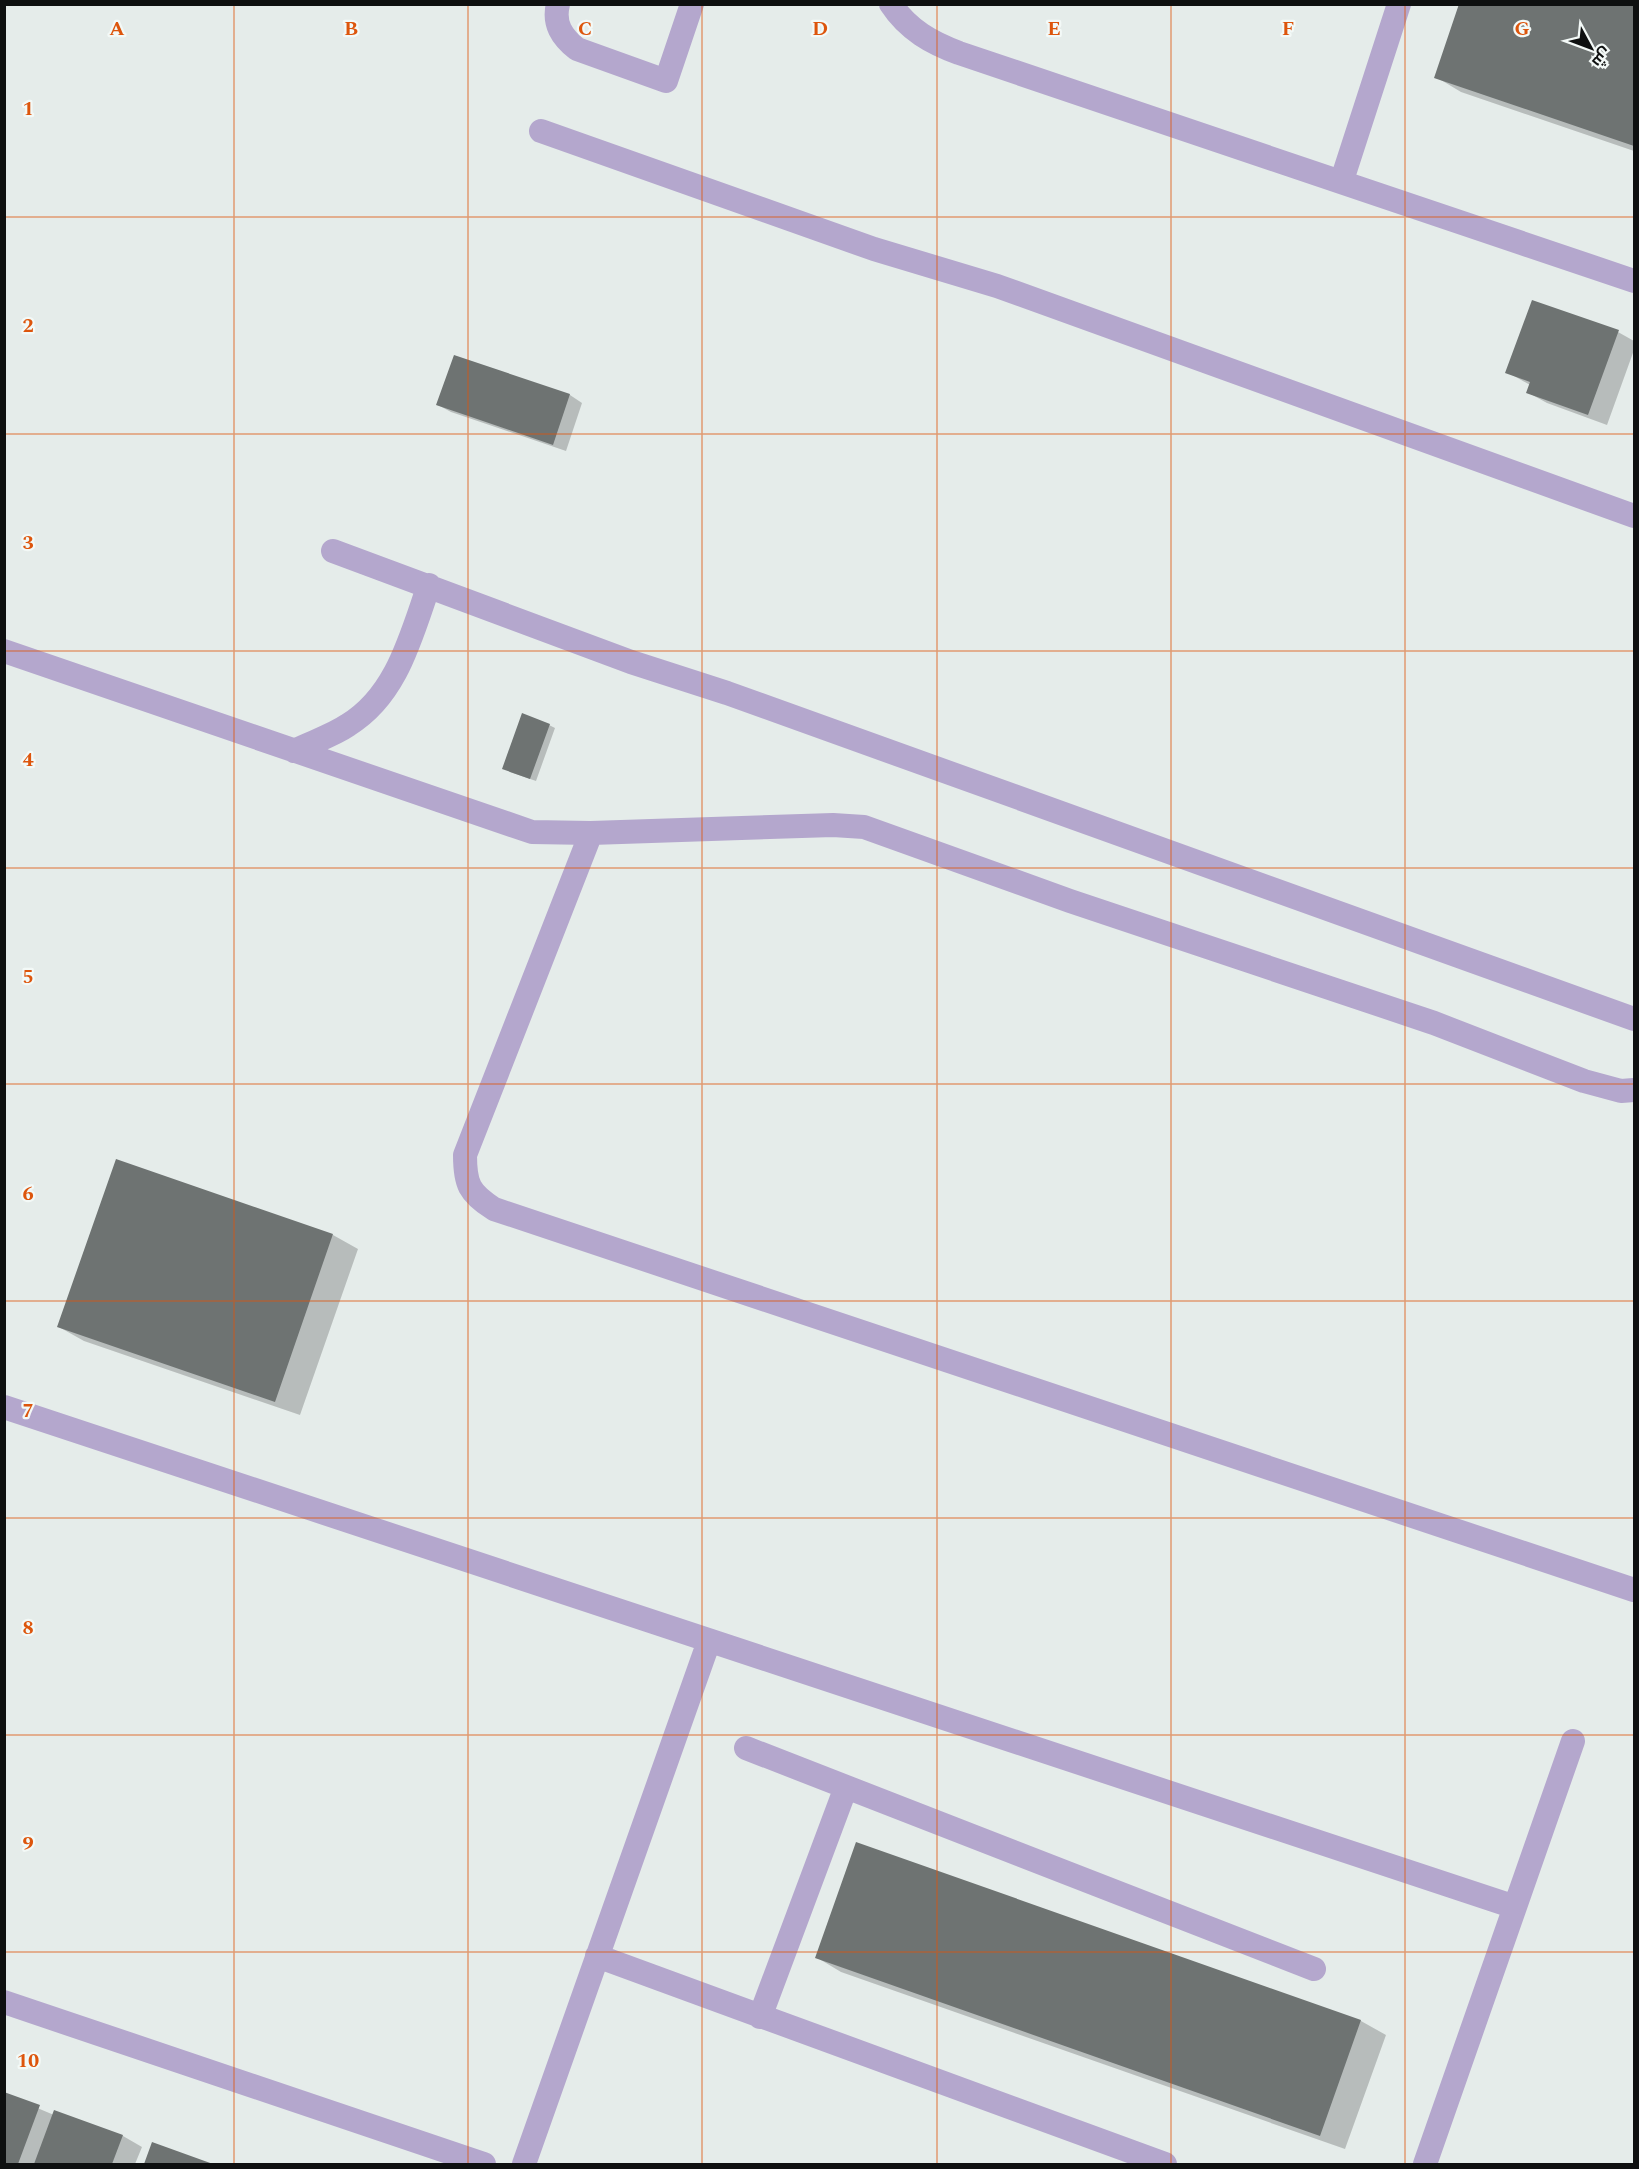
<svg xmlns="http://www.w3.org/2000/svg" width="1639" height="2169" viewBox="0 0 1639 2169" font-family="Spectral,Cairo,serif">
  <style>
    .shadow { fill: #0003 }
    .building { fill: #6e7372 }
    .lines { fill: none; stroke-linecap: round; stroke-linejoin: round }
    .lane { stroke: #b4a7cd; stroke-width: 24 }
    .grid { fill: none; stroke: #dd550c; stroke-width: 1.5; stroke-opacity: 0.55 }
    .grid-label { font-size: 20px; text-anchor: middle; font-weight: bold; fill: #dd550c; stroke: #f3f9f7; stroke-width: 4.5; stroke-linejoin: round; paint-order: stroke }
  </style>
  <rect width="100%" height="100%" fill="#e5ecea"/>
  <!-- shadow -->
  <path class="shadow" d="M1461 4H1634V151L1461 92 1436 77Z
    M1618 332 1634 341V350L1607 425 1547 403 1527 392 1530 385 1507 372Z
    M455 357 570 395 582 403 566 451 451 412 438 405Z
    M549 725 555 728 536 781 510 772Z
    M333 1235 358 1249 300 1415 84 1341 59 1327Z
    M816 1957 1361 2021 1386 2035 1345 2149 841 1972Z
    M4 2094 54 2115 55 2112 123 2136 142 2147 135 2164H4Z
    M153 2144 209 2164H145Z"/>
  <!-- building -->
  <path class="building" d="M1459 4H1634V146L1434 78Z
    M1532 300 1619 330 1588 415 1526 393 1530 382 1505 373Z
    M454 355 570 394 553 445 436 405Z
    M522 713 550 724 530 779 502 769Z
    M116 1159 333 1234 275 1402 57 1327Z
    M856 1842 1361 2020 1320 2136 815 1958Z
    M4 2092 40 2105 18 2164H4Z
    M54 2110 123 2135 112 2164H34Z
    M152 2142 213 2164H144Z"/>
  <g class="lines">
    <!-- lane -->
    <path class="lane" d="M558 4C553 24 562 37 577 49L666 81 692 4
      M891 4C908 30 932 43 959 53L1634 281
      M541 131 874 249 997 286 1634 516
      M1342 180 1399 4
      M333 551 631 662 727 693 1634 1019
      M4 651 532 832 591 833 833 825 864 827 1070 901 1434 1023 1584 1081 1621 1091 1634 1090
      M294 751C312 742 332 736 348 725 397 695 411 636 429 585
      M591 833 465 1155C465 1184 469 1193 494 1209L1634 1590
      M4 1407 1515 1907
      M746 1748 1314 1969
      M597 1956 1165 2164
      M4 2002 484 2164
      M760 2017 846 1787
      M524 2164 709 1641
      M1425 2164 1573 1741"/>
  </g>
  <!-- grid -->
  <path class="grid" d="M234 4V2164M468 4V2164M702 4V2164M937 4V2164M1171 4V2164M1405 4V2164M4 217H1634M4 434H1634M4 651H1634M4 868H1634M4 1084H1634M4 1301H1634M4 1518H1634M4 1735H1634M4 1952H1634"/>
  <g class="grid-label">
    <text x="117" y="35">A</text>
    <text x="351" y="35">B</text>
    <text x="585" y="35">C</text>
    <text x="820" y="35">D</text>
    <text x="1054" y="35">E</text>
    <text x="1288" y="35">F</text>
    <text x="1522" y="35">G</text>
    <text x="28" y="115">1</text>
    <text x="28" y="332">2</text>
    <text x="28" y="549">3</text>
    <text x="28" y="766">4</text>
    <text x="28" y="983">5</text>
    <text x="28" y="1200">6</text>
    <text x="28" y="1417">7</text>
    <text x="28" y="1634">8</text>
    <text x="28" y="1850">9</text>
    <text x="28" y="2067">10</text>
  </g>
  <!-- border -->
  <rect width="1639" height="2169" fill="none" stroke="#0e1010" stroke-width="12"/>
  <!-- north arrow -->
  <g transform="translate(1591 48) rotate(131)" stroke="#f3f9f7" stroke-width="4.5" paint-order="stroke">
  <path d="M0-4.5L10 22L0 15L-10 22Z" fill="#0e1010"/>
  <text y="-9" font-size="16" font-weight="bold" text-anchor="middle" fill="#0e1010">ش</text>
  </g>
</svg>
